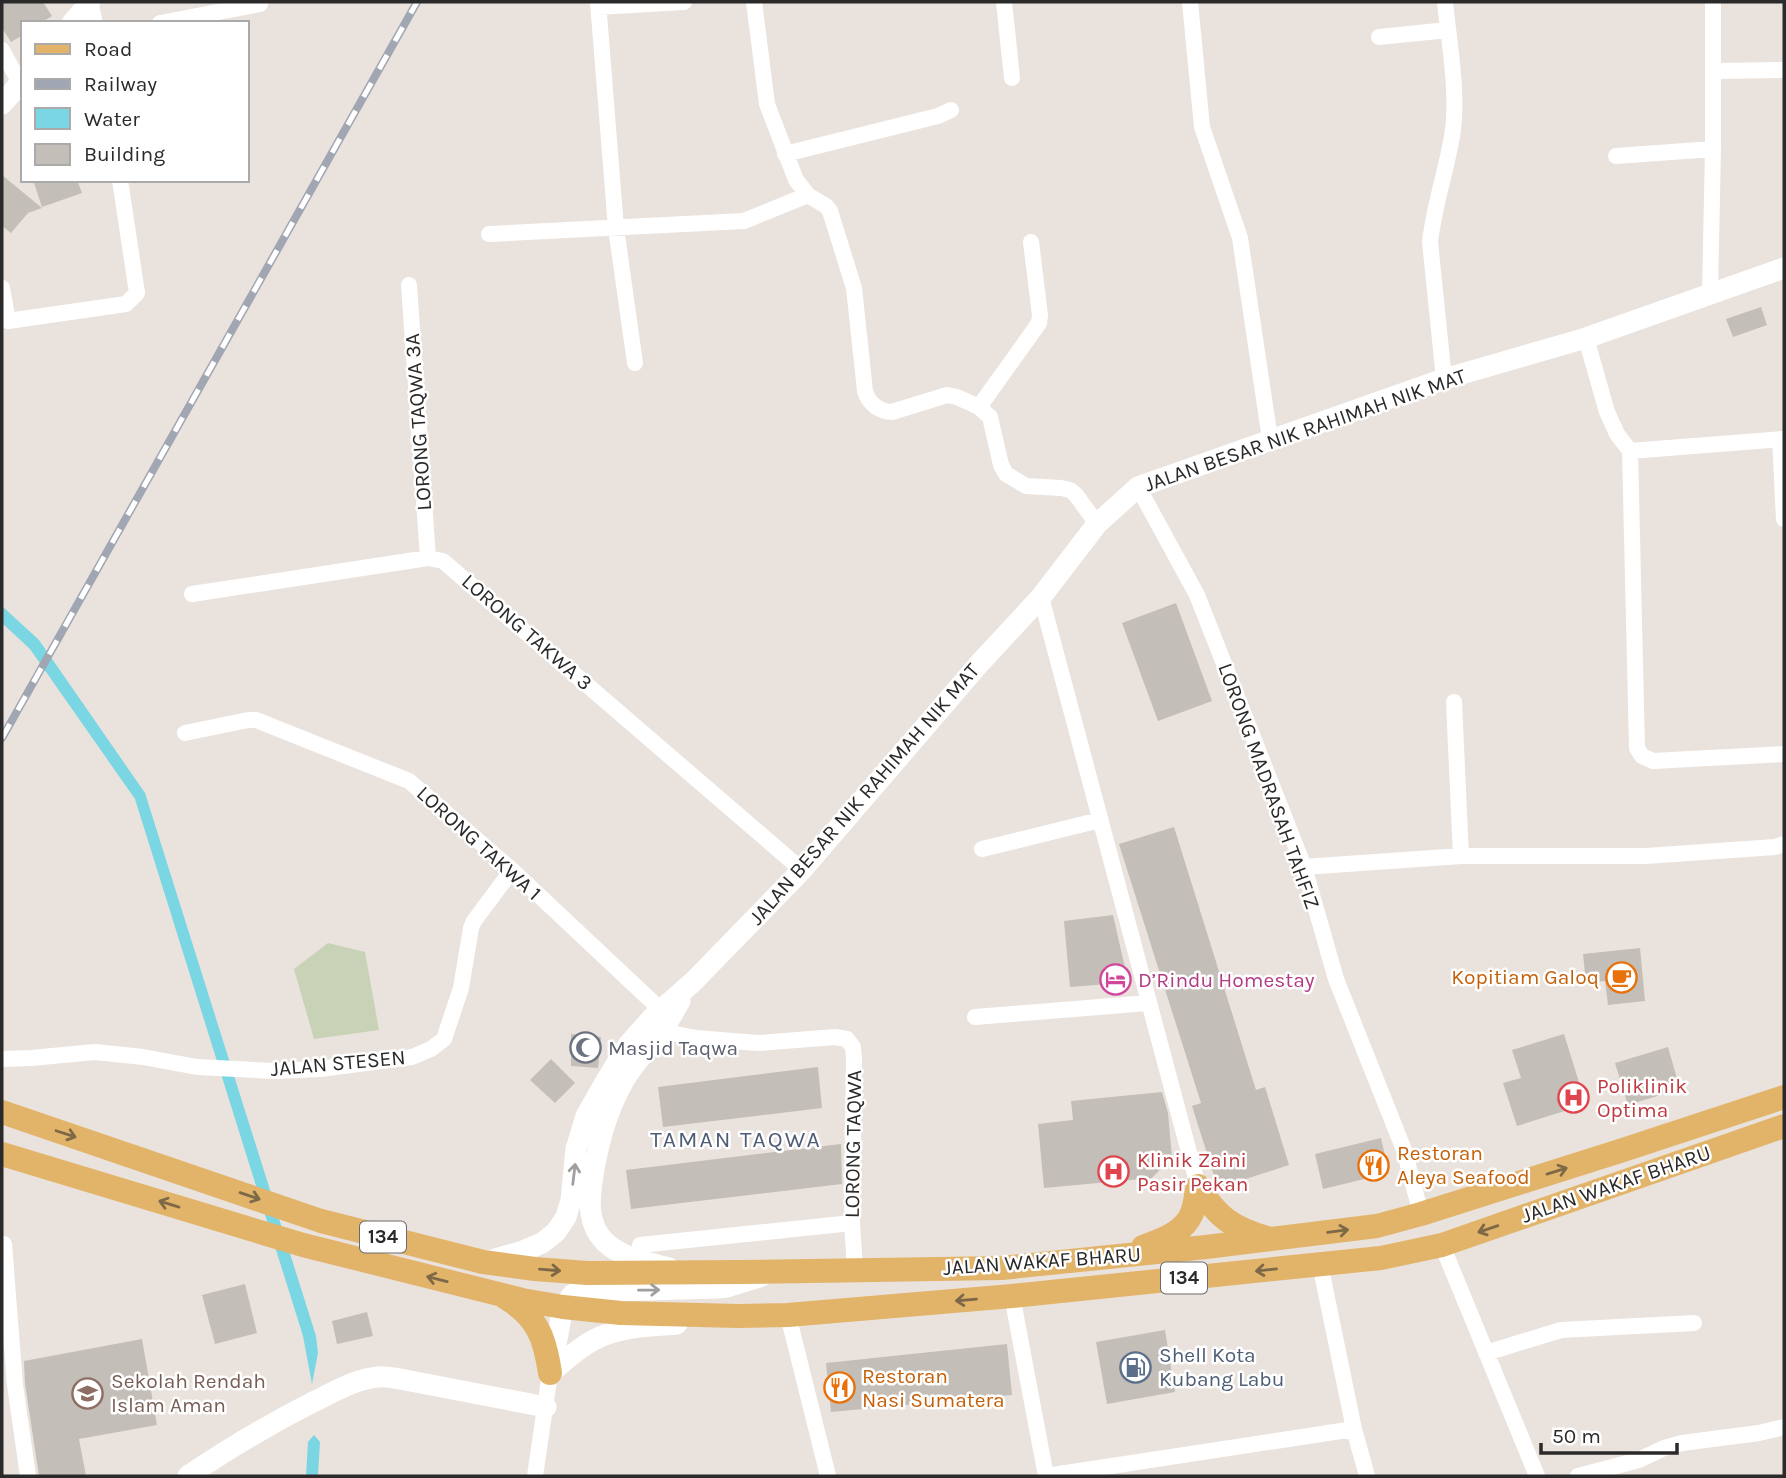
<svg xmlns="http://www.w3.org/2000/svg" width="1786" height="1478" viewBox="0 0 1786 1478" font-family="Karla,sans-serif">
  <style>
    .cemetery { fill: #c8d2b6 }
    .water { fill: #7ad6e2 }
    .building { fill: #c3beb8 }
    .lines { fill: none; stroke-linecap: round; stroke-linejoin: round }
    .street { stroke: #fff; stroke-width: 16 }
    .secondary { stroke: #fff; stroke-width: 21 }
    .primary { stroke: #e2b46a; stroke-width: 24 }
    .rail-casing { stroke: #a0a6b2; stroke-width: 8 }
    .rail { stroke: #fff; stroke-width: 5; stroke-dasharray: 16; stroke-linecap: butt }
    .oneway { stroke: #7d6847 }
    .oneway2 { stroke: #9f9f9f }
    .labels { text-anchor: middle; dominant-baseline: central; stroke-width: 5; stroke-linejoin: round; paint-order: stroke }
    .shield { fill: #fff; stroke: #6a6a6a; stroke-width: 2 }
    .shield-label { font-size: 19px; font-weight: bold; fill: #2a2a2a }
    .street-label { font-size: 21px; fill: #2a2a2a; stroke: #fff }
    .food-label { font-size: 21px; fill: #c56008; stroke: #fff; text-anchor: start }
    .hotel-label { font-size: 21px; fill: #b23c85; stroke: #fff; text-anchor: start }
    .worship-label { font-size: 21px; fill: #5b616d; stroke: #fff; text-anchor: start }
    .health-label { font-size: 21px; fill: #be3a42; stroke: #fff; text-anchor: start }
    .service-label { font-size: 21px; fill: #4e5e75; stroke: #fff; text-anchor: start }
    .education-label { font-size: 21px; fill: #785e54; stroke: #fff; text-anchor: start }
    .neighbourhood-label { font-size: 23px; letter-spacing: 2px; fill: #4f5c76; stroke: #fff }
  </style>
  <rect width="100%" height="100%" fill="#eae2dd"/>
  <!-- cemetery -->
  <path class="cemetery" d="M328 943 365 952 379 1030 314 1039 294 969Z"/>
  <!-- water -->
  <path class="water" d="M2 606 39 640 145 793 316 1336 318 1353 312 1384 303 1336 135 799 30 649 2 623Z
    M314 1435 320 1442 318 1475 306 1476 308 1442Z"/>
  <!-- building -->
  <path class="building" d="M2 2H43L52 16 41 23H23V35L11 42 2 28Z
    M2 175 42 208 28 213 11 233 2 226Z
    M33 180H77L82 193 42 207Z
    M1761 307 1767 325 1733 337 1726 319Z
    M1176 603 1212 701 1158 721 1122 623Z
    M1174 827 1256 1090 1265 1087 1289 1165 1218 1188 1192 1106 1201 1103 1119 844Z
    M1113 915 1126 972 1120 983 1070 987 1064 921Z
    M1640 948 1645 1001 1608 1005 1605 981 1586 983 1583 954Z
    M571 1034 601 1037 598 1068 571 1066Z
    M1564 1034 1582 1092 1577 1107 1517 1126 1503 1083 1521 1078 1512 1050Z
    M1668 1047 1680 1089 1628 1105 1615 1063Z
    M551 1059 575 1083 555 1103 530 1080Z
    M818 1067 822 1108 663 1127 658 1087Z
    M1162 1092 1168 1113 1172 1157 1152 1178 1044 1188 1038 1124 1073 1120 1071 1101Z
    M1381 1138 1389 1173 1323 1189 1315 1154Z
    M841 1144 842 1184 631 1209 626 1170Z
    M245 1284 257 1333 215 1344 202 1295Z
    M367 1312 373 1336 337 1344 332 1321Z
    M1165 1330 1175 1392 1107 1404 1096 1342Z
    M142 1339 157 1425 79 1439 86 1476H39L25 1384 24 1361Z
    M1007 1344 1012 1395 831 1412 826 1363Z"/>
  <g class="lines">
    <!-- street -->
    <path class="street" d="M90 2 95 23
      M598 2 616 228 635 363
      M754 2 767 104 796 180 808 195
      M1004 2 1012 78
      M1190 2 1202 127 1240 238 1270 439
      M598 7 684 2
      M160 23 260 4
      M1379 37 1448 30
      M2 50 20 83
      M1713 71 1784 70
      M785 154 938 116 951 110
      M1616 156 1713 149
      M489 234 744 221 808 195 826 206 830 211 854 288 865 391C869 404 879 411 892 412L947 395 957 397 979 407 990 417 1001 465 1006 474 1026 486 1061 488 1070 490 1076 495 1097 524
      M409 285 428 558
      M2 288 8 321 126 304 137 293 120 180
      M1710 294 1713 149V2
      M1586 338 1607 412 1617 434 1630 451 1784 439
      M1444 379 1430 242C1434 206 1446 172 1452 136 1459 95 1449 43 1445 2
      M979 407 1039 323 1040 315 1031 242
      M1780 439 1784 519
      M1630 451 1637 748 1642 756 1653 761 1784 754
      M1138 487 1197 595 1304 867 1336 979 1404 1150 1421 1214
      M192 594 428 558 443 561 802 870
      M1041 597 1198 1186
      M1454 702 1461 856
      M185 733 248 720H256L409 781 512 870 661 1010
      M982 849 1100 820
      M1304 867 1461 856H1646L1775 847 1784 844
      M975 1017 1148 1003
      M661 1031 696 1038 758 1043 835 1037 847 1039 853 1047 854 1059 852 1223 855 1270
      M2 1059 31 1058 95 1052 143 1057 197 1067 275 1071 320 1069 412 1057 431 1049 444 1039 461 988 471 928 474 921 512 870
      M4 1244 15 1385 28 1476
      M640 1245 852 1223
      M1442 1245 1537 1476
      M1320 1264 1354 1429 1367 1476
      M1012 1296 1046 1476 1354 1429
      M788 1315 828 1476
      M1486 1353 1561 1330 1694 1323
      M535 1476 550 1373
      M1578 1476 1639 1460 1664 1448 1682 1443 1759 1433 1784 1427"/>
    <!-- secondary -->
    <path class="secondary" d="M72 23 90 2
      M2 104 23 80
      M485 1262 523 1251 542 1243 556 1232 566 1217 571 1200 576 1149 586 1116 607 1079 628 1045 652 1018 693 982 802 870 979 664 1041 597 1097 524 1138 487 1444 379 1586 338 1784 268
      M669 1268C647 1262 622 1258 605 1242 588 1225 589 1203 592 1182 597 1147 605 1115 622 1084 632 1065 647 1050 660 1033 668 1023 674 1012 680 1001
      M551 1371 563 1307 572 1295 578 1292 717 1288 727 1287 762 1276
      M550 1373C567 1359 585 1342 605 1335 628 1326 653 1326 677 1324
      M188 1476C229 1448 270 1424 313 1402 334 1392 355 1379 378 1377 385 1376 393 1378 400 1379L546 1407"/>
    <!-- primary -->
    <path class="primary" d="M2 1112 321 1221 483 1262 535 1269 587 1273 741 1272 1002 1268 1206 1247 1377 1226 1421 1214 1623 1150 1784 1097
      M2 1154 303 1245 522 1300 563 1307 621 1313 738 1316 788 1315 1012 1296 1381 1258 1442 1245 1784 1126
      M1198 1186C1217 1217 1232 1228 1267 1238
      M1143 1247C1161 1240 1184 1233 1192 1213 1195 1205 1196 1194 1198 1186
      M506 1298C538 1317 545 1339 550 1373"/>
    <defs>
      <path id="rail" d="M2 738 417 2"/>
    </defs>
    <!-- rail casing -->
    <use href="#rail" class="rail-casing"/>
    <!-- rail -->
    <use href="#rail" class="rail"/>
  </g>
  <!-- one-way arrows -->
  <defs><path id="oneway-shaft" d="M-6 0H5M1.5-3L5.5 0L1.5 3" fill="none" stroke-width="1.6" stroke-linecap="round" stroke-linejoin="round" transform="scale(1.75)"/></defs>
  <g class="oneway">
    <use href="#oneway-shaft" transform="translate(66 1134) rotate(18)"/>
    <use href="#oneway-shaft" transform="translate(1557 1171) rotate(-17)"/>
    <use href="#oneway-shaft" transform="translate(250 1196) rotate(19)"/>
    <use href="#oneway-shaft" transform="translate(169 1204) rotate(-163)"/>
    <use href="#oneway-shaft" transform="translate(1488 1229) rotate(161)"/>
    <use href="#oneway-shaft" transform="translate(1338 1231) rotate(-7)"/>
    <use href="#oneway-shaft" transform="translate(550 1270) rotate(5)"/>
    <use href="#oneway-shaft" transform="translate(1266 1270) rotate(174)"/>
    <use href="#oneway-shaft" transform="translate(437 1279) rotate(-166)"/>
    <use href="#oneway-shaft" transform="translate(966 1300) rotate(175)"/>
  </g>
  <g class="oneway2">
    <use href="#oneway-shaft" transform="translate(574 1174) rotate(-83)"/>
    <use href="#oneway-shaft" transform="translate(649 1290) rotate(-1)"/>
  </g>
  <!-- icons -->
  <defs>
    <symbol id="cafe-ring" viewBox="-11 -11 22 22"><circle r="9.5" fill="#fff" stroke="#e8710a" stroke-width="1.5"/><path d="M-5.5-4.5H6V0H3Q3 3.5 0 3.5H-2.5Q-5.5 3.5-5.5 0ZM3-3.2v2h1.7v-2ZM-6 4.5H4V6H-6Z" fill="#e8710a"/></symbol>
    <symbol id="hotel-ring" viewBox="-11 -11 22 22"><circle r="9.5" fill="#fff" stroke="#d1479c" stroke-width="1.5"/><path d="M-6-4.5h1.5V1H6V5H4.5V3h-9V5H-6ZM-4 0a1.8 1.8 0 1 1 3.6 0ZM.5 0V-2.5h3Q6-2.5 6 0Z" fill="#d1479c"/></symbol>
    <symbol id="mosque-ring" viewBox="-11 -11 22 22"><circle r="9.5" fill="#fff" stroke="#6b7280" stroke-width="1.5"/><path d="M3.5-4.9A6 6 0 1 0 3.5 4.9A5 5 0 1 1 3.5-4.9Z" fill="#6b7280"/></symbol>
    <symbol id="hospital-ring" viewBox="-11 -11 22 22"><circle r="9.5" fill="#fff" stroke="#e0444e" stroke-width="1.5"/><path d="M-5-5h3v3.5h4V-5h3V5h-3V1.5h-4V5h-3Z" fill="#e0444e"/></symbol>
    <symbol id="restaurant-ring" viewBox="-11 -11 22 22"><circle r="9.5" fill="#fff" stroke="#e8710a" stroke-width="1.5"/><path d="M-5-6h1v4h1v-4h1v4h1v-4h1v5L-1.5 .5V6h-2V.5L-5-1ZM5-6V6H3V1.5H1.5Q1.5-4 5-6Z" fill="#e8710a"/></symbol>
    <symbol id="fuel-ring" viewBox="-11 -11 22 22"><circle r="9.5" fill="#fff" stroke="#5c6f8a" stroke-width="1.5"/><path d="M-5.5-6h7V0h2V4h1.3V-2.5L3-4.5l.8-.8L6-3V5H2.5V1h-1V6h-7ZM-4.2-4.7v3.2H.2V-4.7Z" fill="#5c6f8a"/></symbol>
    <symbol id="school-ring" viewBox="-11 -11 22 22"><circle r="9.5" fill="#fff" stroke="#8d6e63" stroke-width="1.5"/><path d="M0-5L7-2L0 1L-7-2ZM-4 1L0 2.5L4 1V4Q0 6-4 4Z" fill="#8d6e63"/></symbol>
  </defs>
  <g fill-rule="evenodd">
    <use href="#cafe-ring" x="1604" y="960" width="35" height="35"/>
    <use href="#hotel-ring" x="1098" y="962" width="35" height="35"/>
    <use href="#mosque-ring" x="568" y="1030" width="35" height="35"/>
    <use href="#hospital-ring" x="1556" y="1080" width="35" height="35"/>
    <use href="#restaurant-ring" x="1356" y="1148" width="35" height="35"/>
    <use href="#hospital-ring" x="1096" y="1154" width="35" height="35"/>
    <use href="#fuel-ring" x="1118" y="1350" width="35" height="35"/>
    <use href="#restaurant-ring" x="822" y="1370" width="35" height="35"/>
    <use href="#school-ring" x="70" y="1376" width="35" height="35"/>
  </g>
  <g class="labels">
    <!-- shield labels -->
    <g class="shield">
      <rect x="360" y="1221.5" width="46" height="31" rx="5"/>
      <rect x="1161" y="1262.5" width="46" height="31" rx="5"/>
    </g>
    <g class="shield-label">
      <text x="383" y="1237">134</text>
      <text x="1184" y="1278">134</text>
    </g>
    <!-- street labels -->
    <g class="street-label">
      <text transform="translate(418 422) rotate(-94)">LORONG TAQWA 3A</text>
      <text transform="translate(1305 430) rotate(-19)">JALAN BESAR NIK RAHIMAH NIK MAT</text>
      <text transform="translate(527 632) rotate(41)">LORONG TAKWA 3</text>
      <text transform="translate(1269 786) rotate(70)">LORONG MADRASAH TAHFIZ</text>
      <text transform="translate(864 794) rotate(-49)">JALAN BESAR NIK RAHIMAH NIK MAT</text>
      <text transform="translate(479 843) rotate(42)">LORONG TAKWA 1</text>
      <text transform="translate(338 1063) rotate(-5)">JALAN STESEN</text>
      <text transform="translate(853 1144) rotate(-89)">LORONG TAQWA</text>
      <text transform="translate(1616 1184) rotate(-19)">JALAN WAKAF BHARU</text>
      <text transform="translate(1042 1261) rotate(-4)">JALAN WAKAF BHARU</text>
    </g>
    <!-- food labels -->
    <g class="food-label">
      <text x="1599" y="977" text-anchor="end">Kopitiam Galoq</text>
      <text x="1397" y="1153">Restoran<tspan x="1397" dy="24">Aleya Seafood</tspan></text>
      <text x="862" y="1376">Restoran<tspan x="862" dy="24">Nasi Sumatera</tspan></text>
    </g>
    <!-- hotel labels -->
    <g class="hotel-label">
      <text x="1138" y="980">D’Rindu Homestay</text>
    </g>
    <!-- worship labels -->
    <g class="worship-label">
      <text x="608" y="1048">Masjid Taqwa</text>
    </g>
    <!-- health labels -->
    <g class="health-label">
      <text x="1597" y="1086">Poliklinik<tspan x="1597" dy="24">Optima</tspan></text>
      <text x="1137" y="1160">Klinik Zaini<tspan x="1137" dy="24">Pasir Pekan</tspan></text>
    </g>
    <!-- service labels -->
    <g class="service-label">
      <text x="1159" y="1355">Shell Kota<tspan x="1159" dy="24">Kubang Labu</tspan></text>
    </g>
    <!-- education labels -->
    <g class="education-label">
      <text x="111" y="1381">Sekolah Rendah<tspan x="111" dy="24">Islam Aman</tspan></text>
    </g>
    <!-- neighbourhood labels -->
    <g class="neighbourhood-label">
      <text x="736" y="1139">TAMAN TAQWA</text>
    </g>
  </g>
  <!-- border -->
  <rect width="1786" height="1478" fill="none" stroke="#2a2a2a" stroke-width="7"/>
  <!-- legend -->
  <rect x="21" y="21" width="228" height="161" fill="#ffffff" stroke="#aaaaaa" stroke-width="2"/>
  <rect x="35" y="44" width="35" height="10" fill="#e2b46a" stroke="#aaaaaa" stroke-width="2"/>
  <text x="84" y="56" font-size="21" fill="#2a2a2a">Road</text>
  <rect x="35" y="79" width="35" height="10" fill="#a0a6b2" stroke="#aaaaaa" stroke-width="2"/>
  <text x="84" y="91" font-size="21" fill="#2a2a2a">Railway</text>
  <rect x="35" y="108" width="35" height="21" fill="#7ad6e2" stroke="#aaaaaa" stroke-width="2"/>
  <text x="84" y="126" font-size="21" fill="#2a2a2a">Water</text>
  <rect x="35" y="144" width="35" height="21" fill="#c3beb8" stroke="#aaaaaa" stroke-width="2"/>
  <text x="84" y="161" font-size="21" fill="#2a2a2a">Building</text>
  <!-- scale -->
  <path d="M1541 1443v10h136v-10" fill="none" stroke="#2a2a2a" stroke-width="3.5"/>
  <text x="1552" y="1443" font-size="21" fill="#2a2a2a" stroke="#ffffff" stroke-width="5" paint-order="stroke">50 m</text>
</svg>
